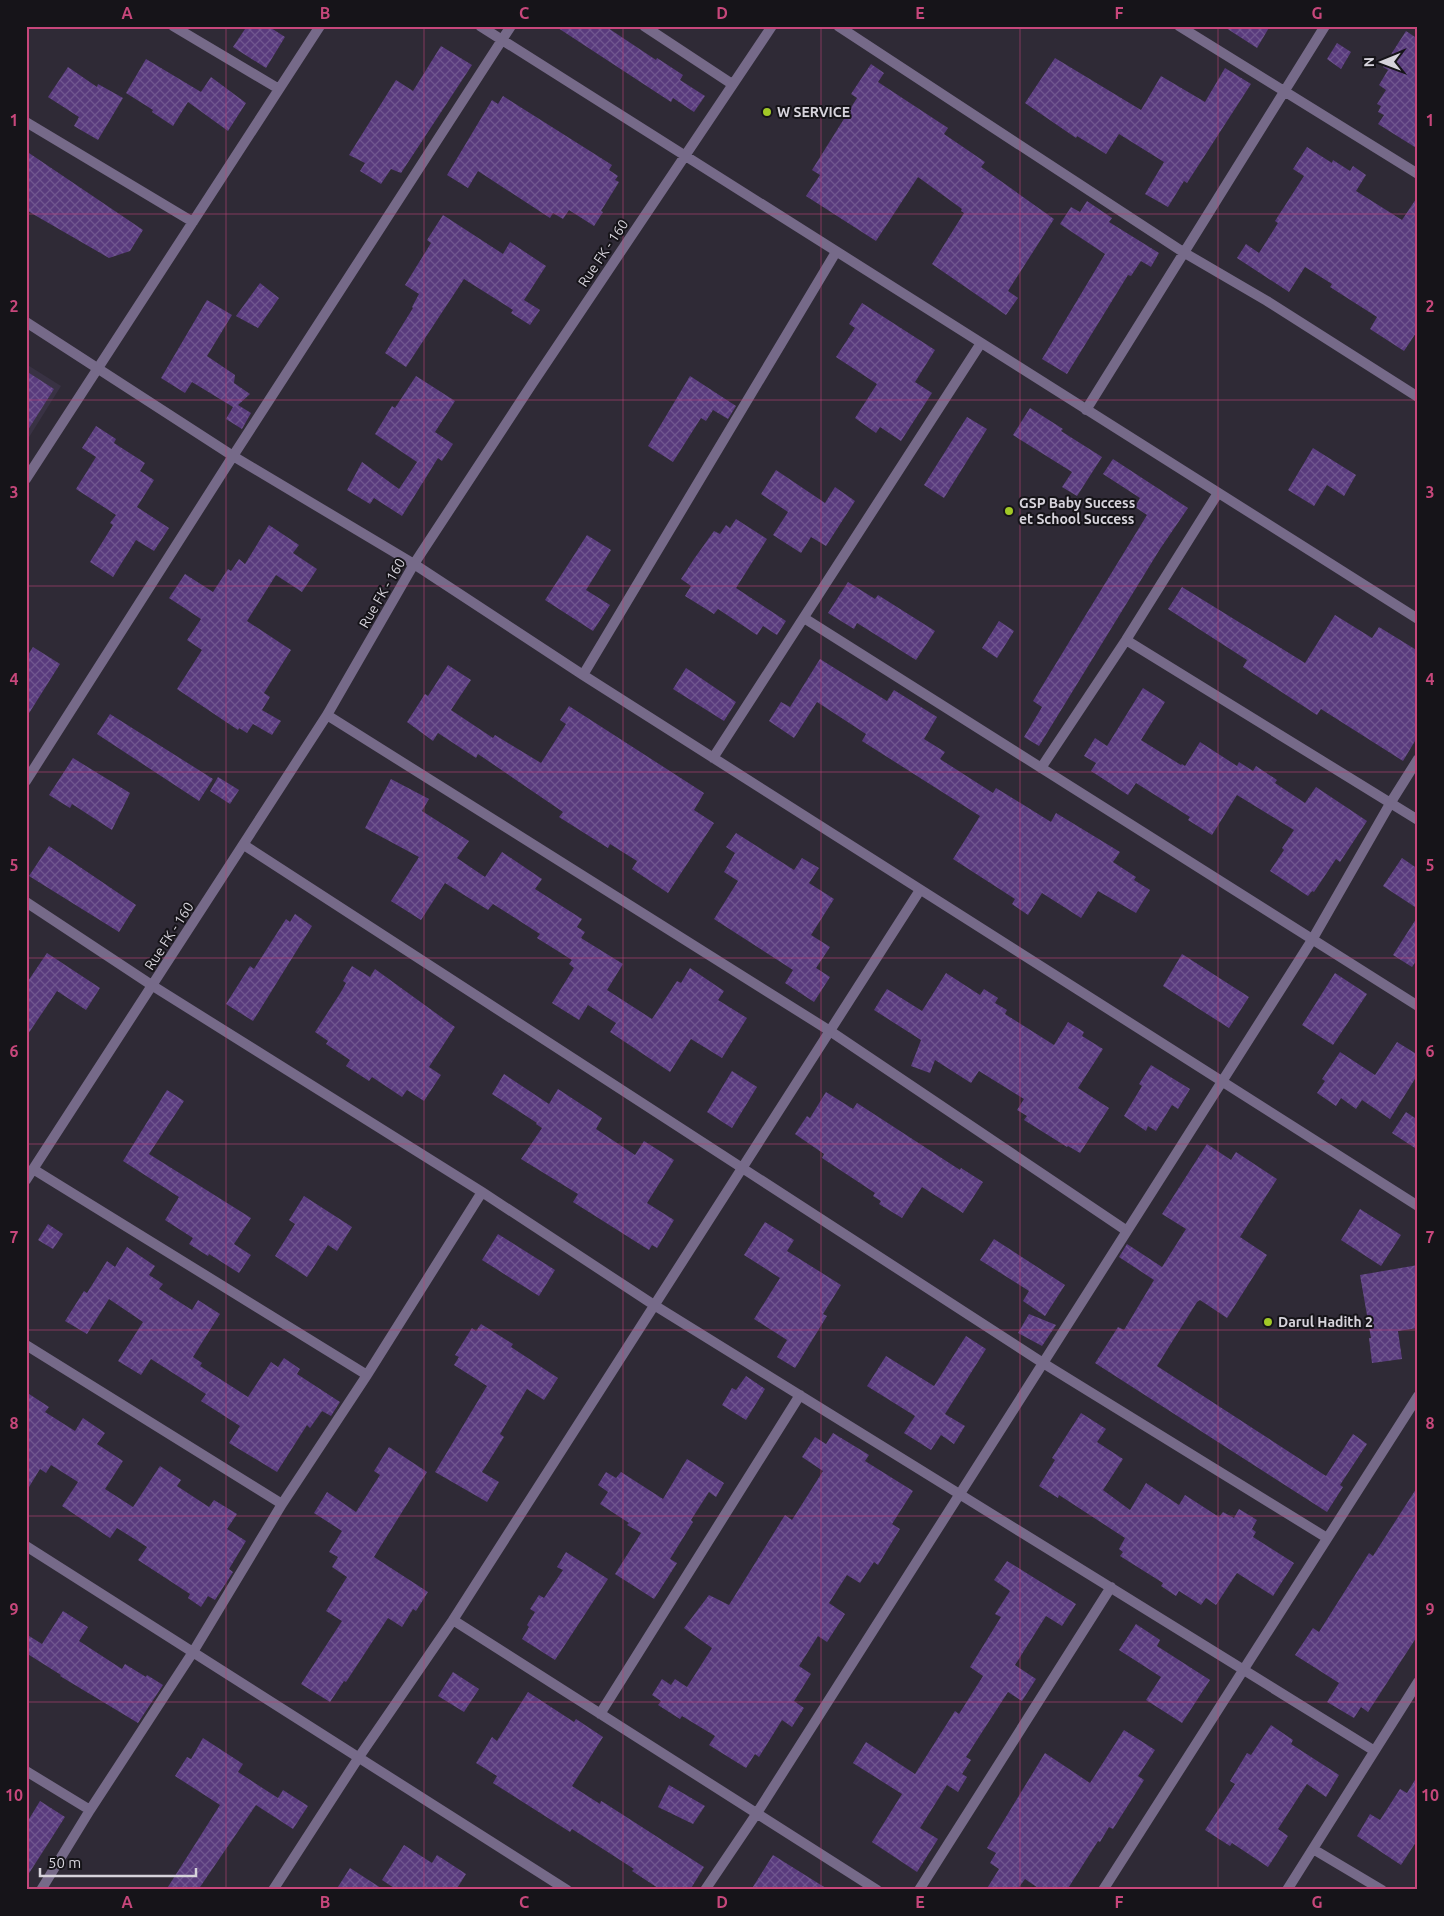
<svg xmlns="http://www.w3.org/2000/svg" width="1444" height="1916" viewBox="0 0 1444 1916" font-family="Ubuntu,sans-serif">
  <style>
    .built { fill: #393244 }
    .building { fill: url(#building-cross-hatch) }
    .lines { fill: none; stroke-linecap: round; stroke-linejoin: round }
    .minor { stroke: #766a89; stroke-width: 10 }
    .grid { fill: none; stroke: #c7477b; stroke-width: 1; stroke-opacity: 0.55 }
    .poi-dot { fill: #a2c927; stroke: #161419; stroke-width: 2 }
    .labels { text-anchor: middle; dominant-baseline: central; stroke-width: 4; stroke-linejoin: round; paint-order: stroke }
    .poi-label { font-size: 14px; font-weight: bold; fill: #d6d3db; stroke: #161419; text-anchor: start }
    .street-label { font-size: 14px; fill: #d6d3db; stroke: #161419 }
    .neatline { fill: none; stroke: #c7477b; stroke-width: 2 }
    .grid-label { font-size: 16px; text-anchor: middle; font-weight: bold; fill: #c7477b }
  </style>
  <defs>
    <pattern id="building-cross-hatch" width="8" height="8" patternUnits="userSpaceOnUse" patternTransform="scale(1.25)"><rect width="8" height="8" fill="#593b7d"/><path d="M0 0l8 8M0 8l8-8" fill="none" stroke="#70568f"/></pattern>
  </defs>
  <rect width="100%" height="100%" fill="#2f2a36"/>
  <!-- built -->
  <path class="built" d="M26 364 61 386 26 442Z"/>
  <!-- building -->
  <path class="building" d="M247 26H268L285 37 266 68 233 47Z
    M555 26H605L656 60 657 58 683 75 680 80 705 96 694 112 673 98 671 102Z
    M1223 26H1270L1257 48Z
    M1406 31 1418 39V149L1378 124 1384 115 1378 112 1381 106 1377 104 1386 90 1379 85 1388 70 1383 67Z
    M1337 43 1351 52 1341 69 1327 59Z
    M441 46 472 65 401 173 391 169 381 184 360 171 365 163 349 155 396 80 413 91Z
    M1055 58 1141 110 1161 76 1205 102 1225 68 1251 84 1187 183 1184 181 1168 207 1145 194 1164 162 1119 134 1106 154 1077 136 1076 138 1025 103Z
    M146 59 201 92 211 77 246 103 228 131 188 102 173 126 152 112 153 110 126 93Z
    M871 64 884 73 878 82 948 128 944 134 985 162 981 167 1054 219 1008 291 1018 298 1006 315 932 264 964 213 961 211 962 209 918 177 876 241 806 196 820 175 812 170 857 98 851 94Z
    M68 67 97 87 98 84 123 98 98 140 74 126 79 117 48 97Z
    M503 96 612 165 609 170 618 176 615 180 619 182 601 211 603 212 594 226 569 210 563 219 553 213 550 218 478 171 468 188 447 175 492 100 498 104Z
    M1307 147 1332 163 1333 160 1350 171 1353 166 1366 175 1356 191 1402 220 1418 196V330L1404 351 1370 329 1377 317 1330 287 1332 284 1305 267 1289 292 1237 258 1246 244 1259 253 1278 223 1275 221 1304 176 1293 169Z
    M26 151 143 230 130 251 109 258 26 210Z
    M1087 201 1112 218 1109 222 1159 253 1151 267 1141 261 1131 276 1128 275 1067 374 1042 359 1105 254 1060 224 1071 207 1080 212Z
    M443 215 503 254 510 242 546 266 524 300 540 310 530 325 511 313 513 310 464 279 406 367 385 353 413 308 412 307 419 294 405 285 431 243 427 240Z
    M260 283 279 298 258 328 236 316Z
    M207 300 232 315 207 356 235 375 234 383 250 394 238 405 251 413 242 429 226 419 233 407 192 382 185 393 161 378Z
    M862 303 935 350 915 382 932 393 901 441 880 427 876 433 855 418 877 384 836 357 855 328 849 324Z
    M26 371 54 389 26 433Z
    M416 376 455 401 435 432 453 444 442 461 438 458 402 516 374 498 370 504 347 490 362 462 399 489 417 462 375 434 392 406 395 408Z
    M690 376 736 406 728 419 713 410 706 421 701 418 673 462 648 446Z
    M1030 408 1063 429 1061 431 1102 457 1077 496 1062 487 1072 472 1013 435Z
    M967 417 987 429 944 498 924 485Z
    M96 426 116 439 114 443 145 463 140 471 154 480 137 507 169 528 154 551 136 540 113 577 90 562 113 525 110 523 116 515 76 489 96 457 82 448Z
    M1313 448 1356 475 1344 496 1327 485 1314 506 1288 490Z
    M1113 459 1188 508 1160 549 1039 746 1024 737 1042 707 1033 701 1147 515 1135 507 1140 498 1103 474Z
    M776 470 825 503 835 487 855 501 826 546 811 537 801 553 773 535 788 512 761 494Z
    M736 519 767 539 736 588 786 621 777 635 763 626 757 635 718 609 714 614 685 596 691 586 681 579 694 559 714 531 720 534 726 525 730 528Z
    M269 525 299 545 293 553 317 569 302 592 276 575 247 621 291 650 264 693 270 697 262 710 281 721 272 735 253 724 247 733 239 728 238 730 177 689 202 650 187 640 201 619 169 598 185 574 213 592 228 569 231 571 239 559 245 564Z
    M587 535 611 550 586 590 610 605 593 631 545 600Z
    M848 582 875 599 878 595 935 631 916 660 857 623 854 629 828 613Z
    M1182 587 1305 663 1335 615 1372 638 1379 627 1418 651V736L1403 761 1321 709 1317 715 1243 667 1247 660 1168 609Z
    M999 621 1014 631 997 658 982 648Z
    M33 647 60 664 26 718V658Z
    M820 659 887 701 894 690 937 717 924 739 945 752 940 759 993 793 996 788 1051 822 1056 813 1120 852 1113 862 1136 877 1134 880 1150 890 1136 913 1098 891 1081 918 1042 893 1028 915 1012 904 1015 899 953 859 980 816 862 741 866 734 817 702 794 738 769 721 781 702 790 707Z
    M448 665 471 680 451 710 493 738 495 735 541 763 566 724 560 720 569 706 704 793 694 810 714 823 668 893 632 869 637 861 610 844 608 848 559 817 563 812 478 754 476 758 438 733 433 741 407 722 425 694 428 696Z
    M686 668 736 702 724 721 673 689Z
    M1143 688 1165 702 1141 740 1181 765 1182 764 1185 766 1200 742 1237 766 1239 762 1253 771 1256 766 1277 780 1275 783 1305 803 1316 787 1367 821 1340 862 1336 859 1314 892 1312 891 1308 896 1270 871 1284 850 1282 848 1294 830 1237 795 1212 835 1188 820 1190 817 1136 783 1128 795 1091 771 1096 763 1084 756 1095 738 1107 746Z
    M110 714 213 779 199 801 97 734Z
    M73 758 130 793 112 830 72 804 70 808 49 795Z
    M218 777 239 790 230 804 210 791Z
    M391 779 429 799 422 811 469 841 457 858 485 877 502 852 542 879 535 889 582 919 577 927 585 932 581 938 623 964 607 990 652 1019 677 981 681 983 690 968 724 991 718 1000 747 1018 722 1058 691 1039 670 1072 610 1032 616 1023 588 1005 579 1020 552 1003 574 968 569 964 572 960 537 938 540 934 493 904 488 910 445 883 421 920 391 901 419 857 365 828Z
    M736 833 794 870 802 858 819 868 809 883 834 899 811 935 830 947 816 968 830 977 814 1002 785 983 793 970 714 919 738 881 724 872 735 853 726 847Z
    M49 846 136 905 119 932 29 876Z
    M1402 858 1418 869V909L1383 886Z
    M295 914 312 926 253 1021 226 1004 250 966 254 969 286 919 290 922Z
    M1418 916V958L1412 967 1393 955Z
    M47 953 100 988 86 1010 57 991 26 1037V984Z
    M1182 954 1249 997 1229 1028 1163 986Z
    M352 966 370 977 375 969 455 1027 429 1067 441 1075 424 1101 407 1090 402 1097 372 1077 369 1081 346 1066 350 1060 326 1044 328 1041 315 1032 341 992 346 983 343 981Z
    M946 973 980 995 984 989 998 998 995 1003 1007 1010 1005 1014 1054 1045 1068 1022 1084 1032 1082 1036 1103 1049 1078 1088 1109 1108 1080 1153 1068 1146 1067 1147 1024 1120 1027 1116 1017 1110 1024 1099 979 1071 971 1083 935 1060 930 1073 911 1066 921 1040 874 1010 887 989 922 1011Z
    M1335 973 1367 994 1333 1045 1302 1025Z
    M1397 1042 1418 1055V1074L1390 1119 1362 1100 1356 1109 1341 1098 1336 1106 1317 1093 1325 1081 1322 1079 1340 1052 1375 1075Z
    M1151 1065 1190 1089 1178 1109 1172 1105 1156 1131 1148 1126 1146 1131 1124 1116 1142 1086 1139 1084Z
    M732 1071 757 1087 732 1128 707 1112Z
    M504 1074 549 1104 558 1089 602 1118 596 1129 635 1155 644 1141 674 1160 647 1203 674 1220 657 1248 652 1245 649 1250 573 1202 578 1194 521 1159 542 1128 536 1124 537 1123 492 1094Z
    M167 1090 184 1101 149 1154 251 1218 234 1244 251 1255 239 1273 209 1254 208 1256 189 1244 193 1238 165 1220 179 1197 123 1161Z
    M826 1092 853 1109 857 1103 960 1170 961 1168 983 1182 963 1213 922 1187 902 1218 879 1204 881 1201 873 1196 875 1193 822 1158 824 1154 795 1134 807 1116 810 1118Z
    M1406 1112 1418 1120V1150L1392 1133Z
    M1207 1144 1231 1160 1236 1152 1277 1179 1240 1237 1267 1255 1227 1318 1200 1300 1197 1302 1157 1366 1326 1476 1353 1434 1367 1444 1340 1485 1343 1487 1327 1512 1095 1363 1118 1327 1124 1330 1154 1280 1119 1257 1127 1244 1162 1267 1186 1229 1162 1214Z
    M304 1196 352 1227 337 1251 328 1245 307 1277 275 1256 295 1224 289 1220Z
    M1360 1209 1401 1235 1381 1266 1341 1240Z
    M765 1222 794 1240 787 1251 841 1285 823 1314 827 1316 795 1368 777 1357 787 1340 754 1319 780 1278 744 1255Z
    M48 1224 63 1234 53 1249 38 1240Z
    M498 1234 555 1270 539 1296 482 1260Z
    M994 1239 1065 1285 1045 1316 1023 1301 1029 1291 980 1260Z
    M127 1247 155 1266 149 1275 163 1284 159 1289 192 1310 198 1300 220 1314 193 1357 202 1363 200 1366 248 1397 271 1362 278 1367 284 1358 300 1369 297 1374 340 1402 331 1416 322 1411 310 1428 307 1425 277 1472 229 1443 240 1426 201 1401 206 1394 151 1359 141 1375 118 1361 143 1322 109 1299 87 1334 65 1321 84 1291 87 1293 107 1261 115 1267Z
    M1418 1265V1328L1398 1331 1402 1359 1372 1363 1369 1338H1371L1360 1275Z
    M1029 1314 1056 1325 1042 1346 1018 1333Z
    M481 1324 513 1344 511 1347 558 1378 544 1400 527 1389 500 1434 504 1437 482 1472 499 1482 487 1502 435 1472 487 1386 454 1365 459 1357 455 1355 472 1328 476 1331Z
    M966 1336 986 1349 945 1414 965 1426 954 1444 941 1435 931 1450 904 1433 915 1416 867 1386 886 1356 934 1386Z
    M746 1376 765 1389 746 1420 722 1405 732 1388 736 1390Z
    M26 1392 49 1407 45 1412 75 1431 83 1418 105 1433 97 1444 123 1461 105 1489 133 1507 160 1466 181 1480 177 1486 209 1507 214 1500 237 1514 227 1529 246 1541 229 1569 233 1572 215 1600 208 1596 201 1607 188 1598 190 1594 138 1560 147 1547 117 1528 110 1538 62 1506 78 1482 51 1465 46 1473 40 1469 26 1492Z
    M1081 1413 1106 1429 1097 1442 1123 1459 1103 1490 1130 1510 1146 1483 1179 1505 1185 1495 1219 1517 1223 1512 1234 1518 1239 1509 1257 1520 1252 1529 1256 1532 1253 1537 1294 1563 1273 1596 1237 1573 1216 1605 1206 1598 1201 1605 1179 1591 1176 1596 1161 1586 1163 1583 1120 1556 1123 1552 1119 1549 1125 1538 1059 1495 1058 1498 1039 1486 1055 1460 1052 1458Z
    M833 1433 869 1455 865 1461 913 1491 892 1524 900 1529 878 1565 874 1562 860 1583 847 1575 829 1603 845 1614 827 1642 818 1636 799 1666 811 1674 794 1701 804 1708 792 1727 782 1720 759 1757 755 1754 746 1768 709 1745 715 1736 682 1716 680 1719 658 1705 661 1701 652 1695 662 1679 671 1685 675 1679 687 1687 712 1648 684 1628 709 1595 729 1605 785 1515 792 1520 823 1471 802 1457 815 1437 826 1444Z
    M389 1447 427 1472 374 1557 428 1592 416 1611 413 1609 402 1627 388 1618 346 1682 344 1681 330 1702 301 1684 342 1621 326 1611 347 1577 332 1567 338 1557 329 1552 342 1531 314 1513 327 1492 356 1512 380 1475 374 1471Z
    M687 1459 724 1483 716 1497 709 1492 691 1520 693 1522 670 1559 677 1563 654 1599 615 1574 641 1533 627 1525 629 1523 600 1504 608 1492 598 1485 606 1472 616 1478 621 1472 663 1499Z
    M1418 1486V1635L1368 1712 1361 1707 1354 1718 1327 1702 1339 1683 1295 1655 1313 1628 1319 1632 1369 1553 1373 1556Z
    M566 1552 608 1579 555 1660 522 1639 529 1627 527 1625 535 1612 530 1609 539 1595 544 1598 563 1570 557 1567Z
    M1007 1561 1076 1604 1062 1626 1046 1616 1015 1665 1036 1679 1022 1701 1008 1692 966 1757 971 1760 962 1774 967 1777 958 1792 947 1785 920 1828 938 1839 917 1872 872 1842 902 1794 853 1763 866 1742 915 1774 955 1711 959 1714 983 1676 970 1667 1001 1617 995 1614 1010 1591 994 1580Z
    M63 1611 88 1627 79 1641 122 1669 125 1664 146 1677 147 1675 163 1685 138 1723 60 1676 61 1675 26 1653V1634L42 1644Z
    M1136 1624 1160 1640 1157 1646 1210 1680 1182 1723 1146 1700 1161 1677 1119 1650Z
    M453 1672 479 1689 464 1712 438 1696Z
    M528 1692 574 1722 576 1719 603 1737 572 1786 600 1804 601 1801 603 1802 704 1867 690 1890H661L632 1871 634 1869 572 1829 570 1832 493 1783 497 1776 476 1763 492 1737 497 1741Z
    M1271 1725 1293 1740 1291 1744 1339 1775 1326 1797 1307 1784 1278 1829 1288 1836 1268 1867 1232 1843 1230 1846 1205 1830 1235 1784 1230 1781 1247 1753 1251 1755Z
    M1124 1730 1155 1750 1138 1776 1144 1780 1113 1829 1109 1827 1100 1842 1098 1841 1067 1890H1041L1025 1879 1017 1890H986L999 1869 990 1863 996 1853 987 1848 1045 1753 1090 1783Z
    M203 1738 243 1764 238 1772 278 1798 283 1790 308 1806 293 1829 256 1805 198 1890H166L220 1805 175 1776 187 1757 191 1759Z
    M1418 1775V1839L1401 1865 1357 1836 1370 1814 1380 1820 1400 1789 1407 1793Z
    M669 1785 705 1806 693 1824 658 1807Z
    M40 1801 65 1817 26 1878V1824Z
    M404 1845 432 1863 437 1855 466 1874 456 1890H397L382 1880Z
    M773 1855 829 1890H751Z
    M350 1868 384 1890H336Z"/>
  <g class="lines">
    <!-- minor -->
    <path class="minor" d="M173 26 279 89
      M480 26 1418 619
      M644 26 732 84
      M838 26 1183 252 1267 301 1418 397
      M1179 26 1418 174
      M26 122 193 222
      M26 322 233 456 414 564 583 675 1418 1206
      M1086 410 1325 26
      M26 479 320 26
      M804 618 1418 1006
      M1126 640 1418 820
      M583 675 836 252
      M327 715 830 1031 1127 1231
      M713 758 981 343
      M1041 768 1126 640 1218 493
      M26 781 233 456 511 26
      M244 845 1043 1363 1327 1538
      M26 902 153 986 482 1192 654 1305 1373 1750
      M33 1169 367 1375
      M26 1180 327 715 414 564 532 384 772 26
      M26 1345 282 1504
      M26 1546 567 1890
      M453 1620 877 1890
      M600 1714 800 1395
      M26 1771 90 1810
      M1313 1849 1382 1890
      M41 1890 90 1810 193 1652 282 1504 367 1375 482 1192
      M273 1890 359 1757 453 1620 920 890
      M705 1890 757 1813 1312 940 1391 802 1418 759
      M919 1890 1111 1587
      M1103 1890 1418 1396
      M1287 1890 1418 1682"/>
  </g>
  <!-- grid -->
  <path class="grid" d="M226 26V1890M424 26V1890M623 26V1890M821 26V1890M1020 26V1890M1218 26V1890M26 214H1418M26 400H1418M26 586H1418M26 772H1418M26 958H1418M26 1144H1418M26 1330H1418M26 1516H1418M26 1702H1418"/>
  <!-- markers -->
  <g class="poi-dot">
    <circle cx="767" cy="112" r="5"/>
    <circle cx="1009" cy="511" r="5"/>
    <circle cx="1268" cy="1322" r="5"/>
  </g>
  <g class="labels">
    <!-- poi labels -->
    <g class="poi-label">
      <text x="777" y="112">W SERVICE</text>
      <text x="1019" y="503">GSP Baby Success<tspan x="1019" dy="16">et School Success</tspan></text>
      <text x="1278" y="1322">Darul Hadith 2</text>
    </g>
    <!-- street labels -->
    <g class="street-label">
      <text transform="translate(603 253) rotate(-56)">Rue FK - 160</text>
      <text transform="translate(382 593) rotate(-60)">Rue FK - 160</text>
      <text transform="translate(169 936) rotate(-57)">Rue FK - 160</text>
    </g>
  </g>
  <!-- border -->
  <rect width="1444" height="1916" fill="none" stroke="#161419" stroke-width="55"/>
  <!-- north arrow -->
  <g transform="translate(1382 62) rotate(269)" stroke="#161419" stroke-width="4" paint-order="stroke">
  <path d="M0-4L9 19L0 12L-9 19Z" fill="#d6d3db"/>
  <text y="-8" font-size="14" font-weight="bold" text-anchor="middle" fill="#d6d3db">N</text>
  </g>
  <!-- scale -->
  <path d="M40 1868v8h156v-8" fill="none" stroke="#d6d3db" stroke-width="2.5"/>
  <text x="48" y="1868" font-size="15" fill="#d6d3db" stroke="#161419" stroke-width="4" paint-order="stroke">50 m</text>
  <rect x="28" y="28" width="1388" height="1860" class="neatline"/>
  <g class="grid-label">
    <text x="127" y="19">A</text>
    <text x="325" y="19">B</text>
    <text x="524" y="19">C</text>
    <text x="722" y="19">D</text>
    <text x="920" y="19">E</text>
    <text x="1119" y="19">F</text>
    <text x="1317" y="19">G</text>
    <text x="14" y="126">1</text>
    <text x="1430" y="126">1</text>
    <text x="14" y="312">2</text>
    <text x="1430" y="312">2</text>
    <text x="14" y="498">3</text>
    <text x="1430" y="498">3</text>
    <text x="14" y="685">4</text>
    <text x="1430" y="685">4</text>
    <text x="14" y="871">5</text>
    <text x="1430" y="871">5</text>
    <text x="14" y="1057">6</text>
    <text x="1430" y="1057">6</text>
    <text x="14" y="1243">7</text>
    <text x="1430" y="1243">7</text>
    <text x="14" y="1429">8</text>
    <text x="1430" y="1429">8</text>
    <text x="14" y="1615">9</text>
    <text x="1430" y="1615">9</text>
    <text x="14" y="1801">10</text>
    <text x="1430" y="1801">10</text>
    <text x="127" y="1908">A</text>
    <text x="325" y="1908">B</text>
    <text x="524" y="1908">C</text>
    <text x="722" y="1908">D</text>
    <text x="920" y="1908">E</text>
    <text x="1119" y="1908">F</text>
    <text x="1317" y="1908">G</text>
  </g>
</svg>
